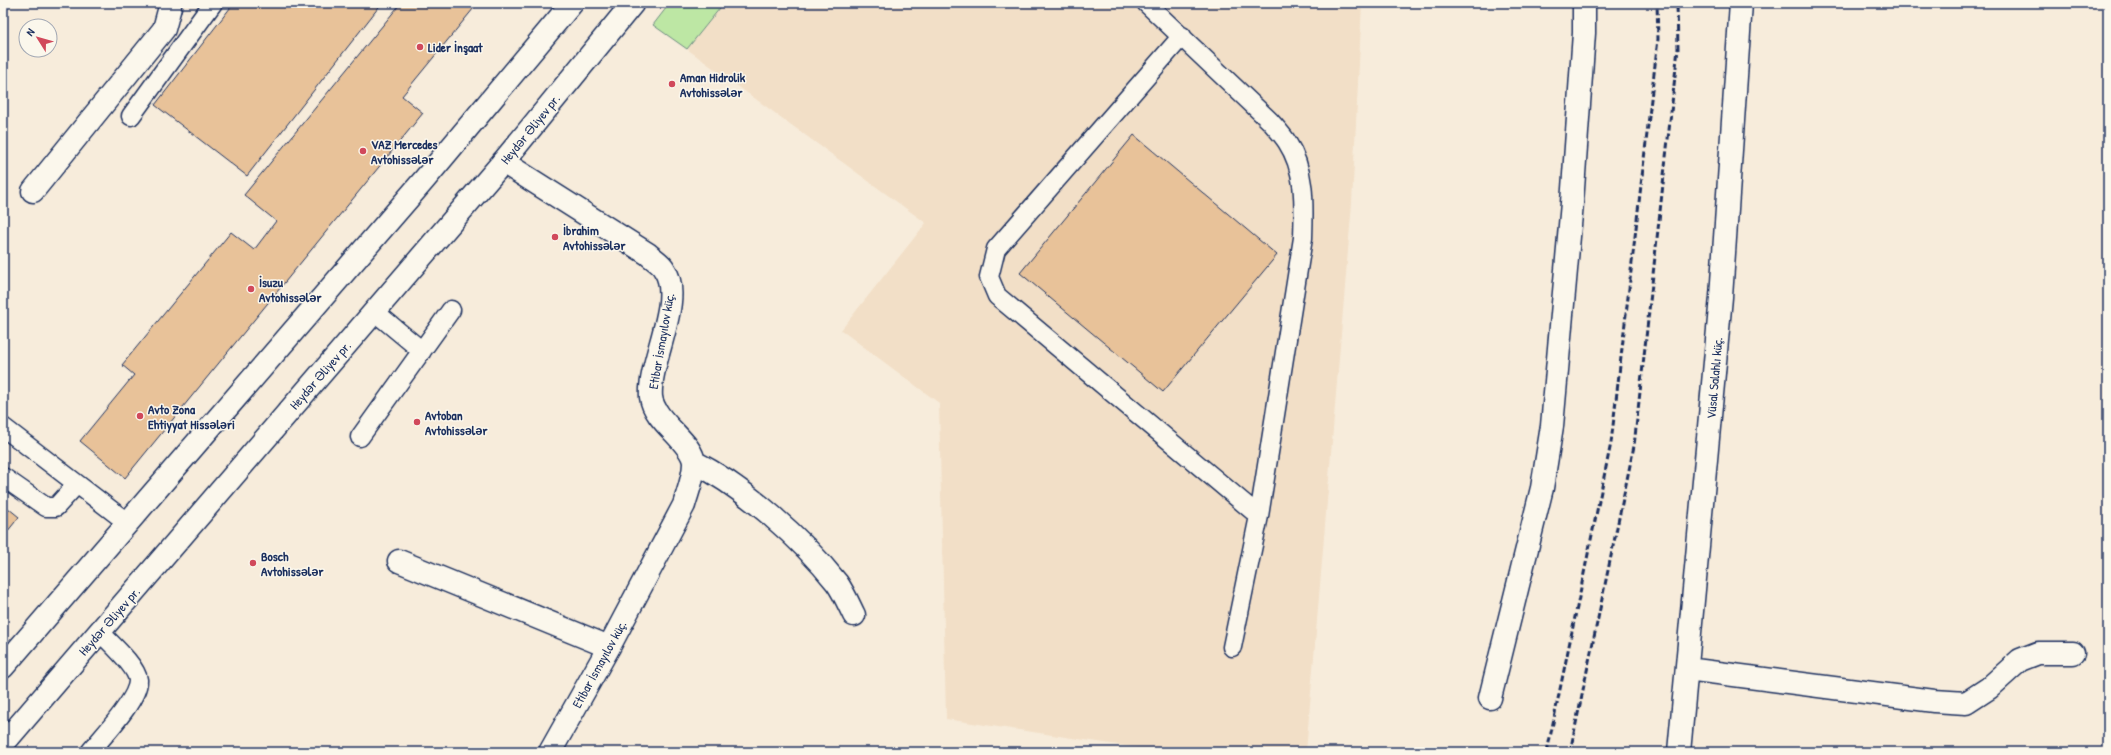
<svg xmlns="http://www.w3.org/2000/svg" width="2111" height="755" viewBox="0 0 2111 755" font-family="'Patrick Hand',sans-serif">
  <style>
    .built { fill: #f2dfc7 }
    .green { fill: #bde7a4; stroke: #6c8b81 }
    .building { fill: #e8c299; stroke: #1b2f5e }
    .lines { fill: none; stroke-linecap: round; stroke-linejoin: round }
    .service-casing { stroke: #1b2f5e; stroke-width: 21 }
    .minor-casing { stroke: #1b2f5e; stroke-width: 25 }
    .secondary-casing { stroke: #1b2f5e; stroke-width: 25 }
    .service { stroke: #fbf7ec; stroke-width: 18 }
    .minor { stroke: #fbf7ec; stroke-width: 22 }
    .secondary { stroke: #fbf7ec; stroke-width: 22 }
    .rail { stroke: #1b2f5e; stroke-width: 3; stroke-dasharray: 6 3; stroke-linecap: butt }
    .poi-dot { fill: #d1495b; stroke: #fbf7ec; stroke-width: 1.5 }
    .labels { text-anchor: middle; dominant-baseline: central; stroke-width: 3; stroke-linejoin: round; paint-order: stroke }
    .poi-label { font-size: 13px; font-weight: bold; fill: #1b2f5e; stroke: #fbf7ec; text-anchor: start }
    .street-label { font-size: 13px; fill: #1b2f5e; stroke: #fbf7ec }
  </style>
  <rect width="100%" height="100%" fill="#f7ecdb"/>
  <filter id="ink" filterUnits="userSpaceOnUse"><feTurbulence type="fractalNoise" baseFrequency=".025" numOctaves="2"/><feDisplacementMap in="SourceGraphic" scale="8" xChannelSelector="R" yChannelSelector="G"/><feConvolveMatrix kernelMatrix="1 2 1 2 8 2 1 2 1" color-interpolation-filters="sRGB"/></filter>
  <g filter="url(#ink)">
    <!-- built -->
    <path class="built" d="M724 3H1362L1352 203 1306 752H1164L946 719 939 403 841 330 926 223 687 49Z"/>
    <!-- green -->
    <path class="green" d="M670 3H724L687 49 653 25Z"/>
    <!-- building -->
    <path class="building" d="M234 3H266L269 6 272 3H382L247 176 155 105Z
      M401 3H478L402 96 423 113 125 478 80 441 134 375 122 365 231 232 254 250 276 221 244 195Z
      M1134 135 1277 255 1163 392 1020 273Z
      M3 504 19 517 3 537Z"/>
    <g class="lines">
      <defs>
        <path id="service" d="M1146 3 1270 121C1276 128 1282 134 1287 142 1306 171 1304 205 1303 238L1259 516 1232 647
          M1182 36 996 249 989 277 997 296 1259 516
          M131 116 213 3
          M375 312 422 351
          M3 427 128 523
          M360 437 451 310
          M3 477 46 507H56L77 484
          M90 752C102 737 139 699 138 680 136 665 110 643 100 632"/>
        <path id="minor" d="M503 162 648 254C653 259 661 263 664 269 685 299 648 362 651 397 654 422 693 442 694 463 694 477 688 491 684 505L609 647 550 752
          M33 191 164 29 170 7 168 3
          M694 462C744 487 802 539 837 583 844 593 849 605 854 615
          M399 561 609 647
          M1687 669 1934 701 1966 703 1989 688 2020 660 2038 653H2073
          M1490 698 1542 488 1552 426 1572 203 1584 33V3
          M1679 752 1721 297 1741 3"/>
        <path id="secondary" d="M3 667 424 180 572 3
          M3 744 503 162 633 3"/>
      </defs>
      <!-- service casing -->
      <use href="#service" class="service-casing"/>
      <!-- minor casing -->
      <use href="#minor" class="minor-casing"/>
      <!-- secondary casing -->
      <use href="#secondary" class="secondary-casing"/>
      <!-- service -->
      <use href="#service" class="service"/>
      <!-- minor -->
      <use href="#minor" class="minor"/>
      <!-- secondary -->
      <use href="#secondary" class="secondary"/>
      <!-- rail -->
      <path class="rail" d="M1547 752 1611 443 1658 39 1657 3
        M1570 752 1634 446 1678 49 1677 3"/>
    </g>
  </g>
  <!-- markers -->
  <g class="poi-dot">
    <circle cx="420" cy="47" r="4"/>
    <circle cx="672" cy="84" r="4"/>
    <circle cx="363" cy="151" r="4"/>
    <circle cx="555" cy="237" r="4"/>
    <circle cx="251" cy="289" r="4"/>
    <circle cx="140" cy="416" r="4"/>
    <circle cx="417" cy="422" r="4"/>
    <circle cx="253" cy="563" r="4"/>
  </g>
  <g class="labels">
    <!-- poi labels -->
    <g class="poi-label">
      <text x="428" y="47">Lider İnşaat</text>
      <text x="680" y="77">Aman Hidrolik<tspan x="680" dy="15">Avtohissələr</tspan></text>
      <text x="371" y="144">VAZ Mercedes<tspan x="371" dy="15">Avtohissələr</tspan></text>
      <text x="563" y="230">İbrahim<tspan x="563" dy="15">Avtohissələr</tspan></text>
      <text x="259" y="282">İsuzu<tspan x="259" dy="15">Avtohissələr</tspan></text>
      <text x="148" y="409">Avto Zona<tspan x="148" dy="15">Ehtiyyat Hissələri</tspan></text>
      <text x="425" y="415">Avtoban<tspan x="425" dy="15">Avtohissələr</tspan></text>
      <text x="261" y="556">Bosch<tspan x="261" dy="15">Avtohissələr</tspan></text>
    </g>
    <!-- street labels -->
    <g class="street-label">
      <text transform="translate(530 129) rotate(-51)">Heydər Əliyev pr.</text>
      <text transform="translate(661 341) rotate(-80)">Etibar İsmayılov küç.</text>
      <text transform="translate(320 375) rotate(-49)">Heydər Əliyev pr.</text>
      <text transform="translate(1714 378) rotate(-85)">Vüsal Salahlı küç.</text>
      <text transform="translate(109 621) rotate(-49)">Heydər Əliyev pr.</text>
      <text transform="translate(599 664) rotate(-61)">Etibar İsmayılov küç.</text>
    </g>
  </g>
  <!-- margin -->
  <rect width="2111" height="755" fill="none" stroke="#fbf7ec" stroke-width="16"/>
  <rect x="8" y="8" width="2095" height="739" fill="none" stroke="#1b2f5e" stroke-width="1.5" filter="url(#ink)"/>
  <!-- north arrow -->
  <g transform="translate(38 38) rotate(307)"><circle r="19" fill="#fbf7ec" stroke="#a1a7b3"/>
  <path d="M0-3L7 15L0 10L-7 15Z" fill="#d1495b"/>
  <text y="-6" font-size="11" font-weight="bold" text-anchor="middle" fill="#1b2f5e">N</text>
  </g>
</svg>
